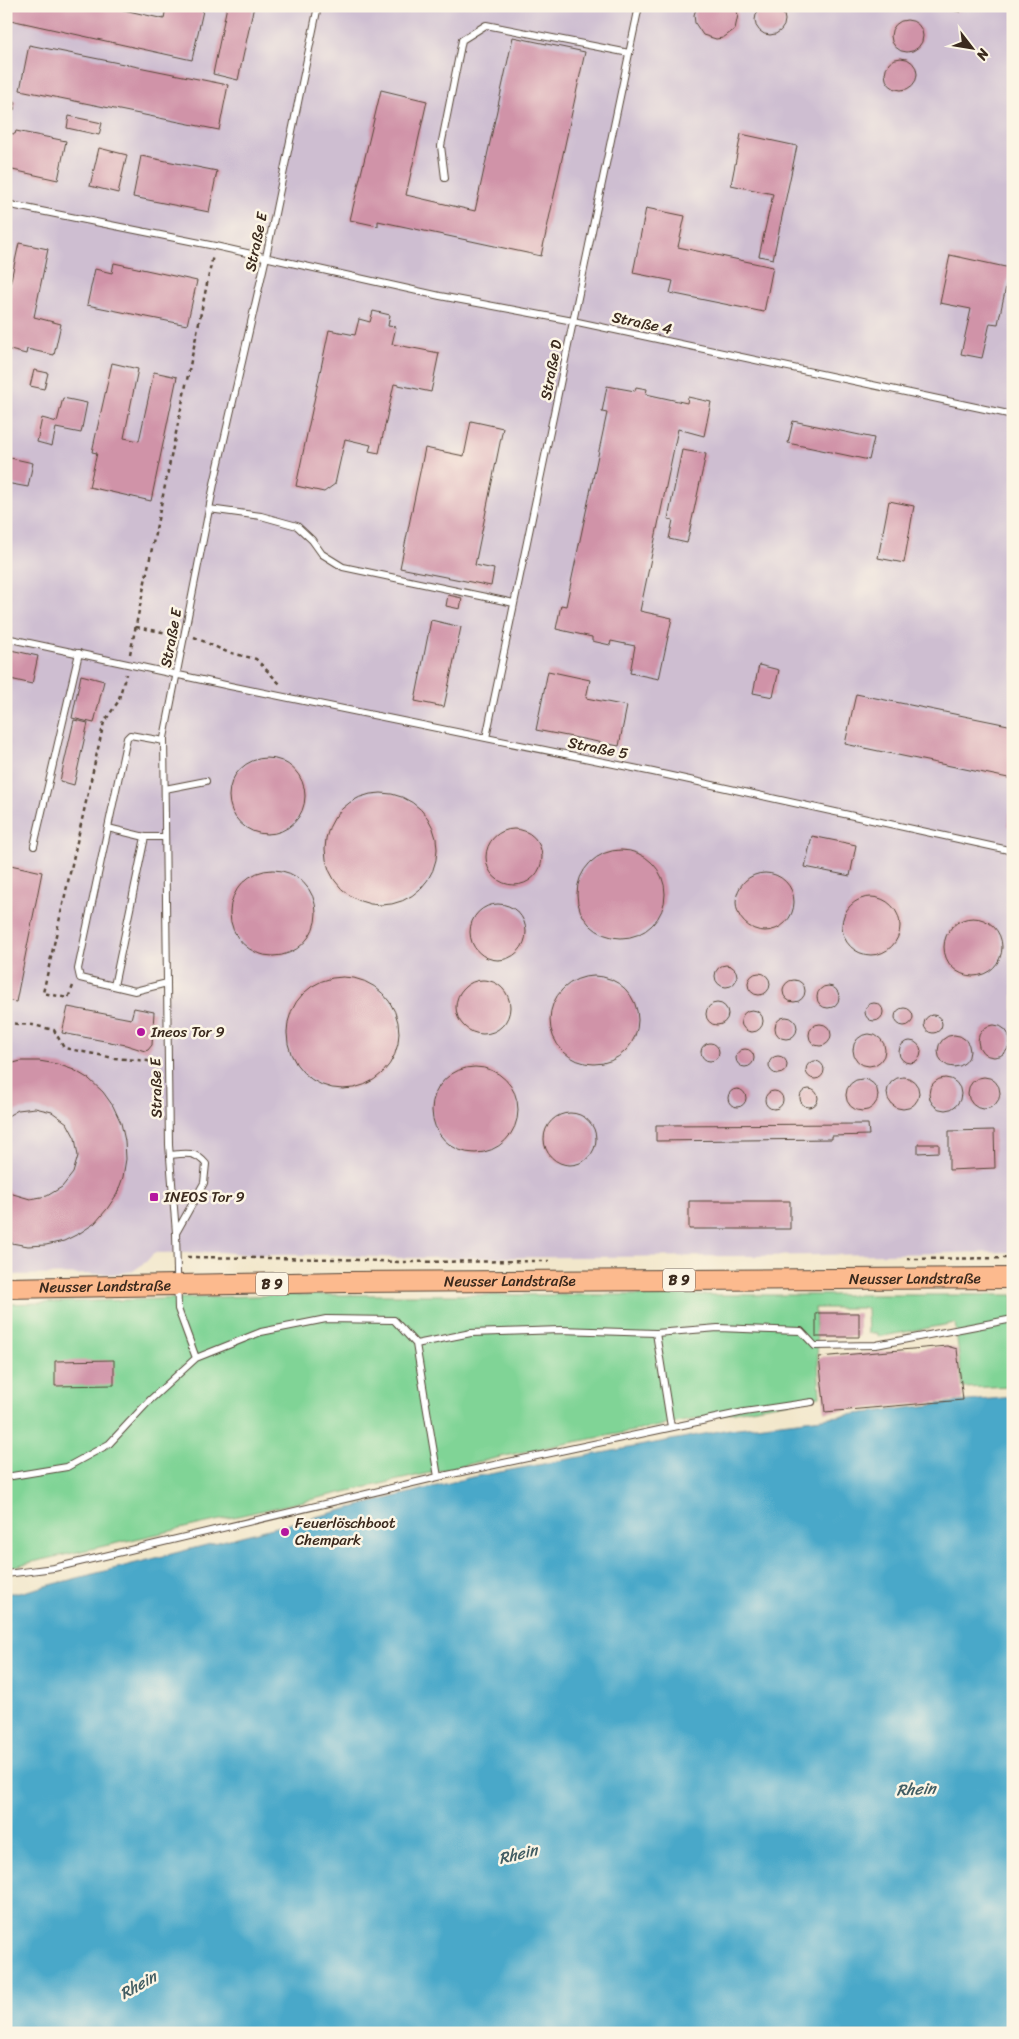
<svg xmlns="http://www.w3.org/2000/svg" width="1019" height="2039" viewBox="0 0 1019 2039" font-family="Sriracha,sans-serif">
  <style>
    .industrial { fill: #cebed1 }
    .green { fill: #80d496; stroke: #5e7f5a }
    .water { fill: #4aa8c9; stroke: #426974 }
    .building { fill: #d093a8 }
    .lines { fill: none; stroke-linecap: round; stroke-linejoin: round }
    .service-casing { stroke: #564638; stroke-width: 8 }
    .primary-casing { stroke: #564638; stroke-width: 22 }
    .path { stroke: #564638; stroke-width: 2.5; stroke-dasharray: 4 4; stroke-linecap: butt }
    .service { stroke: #fff; stroke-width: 6 }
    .primary { stroke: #fcba8e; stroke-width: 20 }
    .poi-dot { fill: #b5179e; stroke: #fcf5e5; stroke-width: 2 }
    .labels { text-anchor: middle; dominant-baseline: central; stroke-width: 5; stroke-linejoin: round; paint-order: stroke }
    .shield { fill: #fcf5e5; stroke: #75675a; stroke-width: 1 }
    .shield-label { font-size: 14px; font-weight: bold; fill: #3b2a1e }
    .street-label { font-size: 15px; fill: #3b2a1e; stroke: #fcf5e5 }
    .poi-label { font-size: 15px; fill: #3b2a1e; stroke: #fcf5e5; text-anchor: start }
    .water-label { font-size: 16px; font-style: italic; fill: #415c62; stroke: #fcf5e5 }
  </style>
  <rect width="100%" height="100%" fill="#fcf5e5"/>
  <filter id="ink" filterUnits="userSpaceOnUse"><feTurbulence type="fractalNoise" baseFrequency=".02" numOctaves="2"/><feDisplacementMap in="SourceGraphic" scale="10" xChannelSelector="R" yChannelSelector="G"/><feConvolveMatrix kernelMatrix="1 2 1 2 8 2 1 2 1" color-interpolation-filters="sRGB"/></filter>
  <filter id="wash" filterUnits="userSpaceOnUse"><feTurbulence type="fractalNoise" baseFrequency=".0096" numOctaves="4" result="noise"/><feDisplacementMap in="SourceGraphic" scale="20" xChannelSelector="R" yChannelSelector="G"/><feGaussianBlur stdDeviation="1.12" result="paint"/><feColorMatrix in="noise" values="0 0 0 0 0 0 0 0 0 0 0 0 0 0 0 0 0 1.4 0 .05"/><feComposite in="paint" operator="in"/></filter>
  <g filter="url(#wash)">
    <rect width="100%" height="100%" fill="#f2e7cb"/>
    <!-- industrial -->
    <path class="industrial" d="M6 6H1013V1252L755 1256 398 1258 338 1255H252L221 1252 154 1253 146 1262 133 1271 118 1274 6 1275Z"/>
    <!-- green -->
    <path class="green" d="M285 1295H1013V1386L963 1388 955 1323 878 1337V1333H868L867 1308H815L820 1396 532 1450 6 1568V1304Z"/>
    <!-- water -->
    <path class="water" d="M1013 1397V2033H6V1593H19L468 1478 730 1429 957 1402Z"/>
    <g id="blocks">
      <!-- building -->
      <path class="building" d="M755 20a15 15 0 1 1 30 0a15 15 0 1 1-30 0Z
        M6 6H106L164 19 166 6H204L192 60 6 19Z
        M227 6H254L238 80 213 74Z
        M697 6H735L738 15 735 29 723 38 716 39 703 35 695 23 694 15Z
        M937 6H961L960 12Z
        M891 36a16 16 0 1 1 32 0a16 16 0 1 1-32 0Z
        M513 37 585 52 541 256 378 221V226L350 220 381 90 427 101 406 195 475 211Z
        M29 45 228 85 219 130 20 90Z
        M885 74a16 16 0 1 1 32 0a16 16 0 1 1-32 0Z
        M6 100 16 102 14 110 6 108Z
        M69 116 102 123 99 135 67 128Z
        M16 131 66 141 58 180 8 169 9 163H6V133L15 134Z
        M741 134 797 146 773 259 759 256 773 194 731 185Z
        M99 148 127 155 118 193 90 186Z
        M141 156 217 171 209 212 133 197Z
        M646 208 685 216 678 247 773 267 764 312 670 293 673 281 633 273Z
        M19 243 48 249 34 317 61 324 54 355 27 349 26 354 6 349V303Z
        M950 255 1010 268 998 324 990 323 982 358 961 354 971 309 940 303Z
        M114 263 197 281 187 325 87 305 95 269 112 273Z
        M373 311 390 315 388 326 396 327 392 344 439 353 431 392 394 384 379 453 369 451 371 445 345 439 335 484 324 492 296 486 329 330 355 335 359 319 370 322Z
        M112 363 138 369 124 438 139 441 154 372 177 377 151 501 89 487 97 453 92 452Z
        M34 370 48 373 44 389 30 386Z
        M607 386 635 391 636 387 647 389 646 394 687 403 688 397 711 402 704 436 678 429 640 611 672 618 659 679 630 673 635 646 611 641 610 645 592 641V637L556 629 561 605 566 606 607 413 602 412Z
        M63 398 87 403 81 433 56 428 52 446 37 442 42 418 57 422Z
        M471 421 503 428 475 565 494 569 491 586 400 568 425 448 464 456Z
        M793 421 874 438 869 460 788 443Z
        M682 450 706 454 687 543 669 539 673 520 668 519Z
        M6 457 33 463 28 487 6 483Z
        M889 501 914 506 904 563 878 558Z
        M448 595 462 598 460 609 446 606Z
        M431 620 461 627 444 707 415 701Z
        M6 649 38 656 32 684 6 678Z
        M759 665 779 670 773 697 753 693Z
        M548 671 590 680 586 698 627 706 619 746 536 730Z
        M81 675 104 681 94 723 72 718Z
        M856 694 1013 726V779L845 744Z
        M74 720 88 723 74 785 60 781Z
        M229 796a38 38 0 1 1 76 0a38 38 0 1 1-76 0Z
        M325 849a56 56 0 1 1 112 0a56 56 0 1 1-112 0Z
        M1012 802H1013V827L1007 826Z
        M486 857a28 28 0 1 1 56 0a28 28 0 1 1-56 0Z
        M812 836 856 845 850 876 805 867Z
        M577 894a44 44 0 1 1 88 0a44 44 0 1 1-88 0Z
        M6 864 42 872 16 1002 6 1000Z
        M230 913a43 43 0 1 1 86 0a43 43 0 1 1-86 0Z
        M736 902a29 29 0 1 1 58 0a29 29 0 1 1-58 0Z
        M842 926a29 29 0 1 1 58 0a29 29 0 1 1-58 0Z
        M470 932a28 28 0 1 1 56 0a28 28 0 1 1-56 0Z
        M944 947a29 29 0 1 1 58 0a29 29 0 1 1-58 0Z
        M715 976a11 11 0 1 1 22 0a11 11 0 1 1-22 0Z
        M748 984a11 11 0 1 1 22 0a11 11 0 1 1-22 0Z
        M550 1020a44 44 0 1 1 88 0a44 44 0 1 1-88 0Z
        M287 1033a56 56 0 1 1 112 0a56 56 0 1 1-112 0Z
        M456 1007a27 27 0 1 1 54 0a27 27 0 1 1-54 0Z
        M783 991a11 11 0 1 1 22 0a11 11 0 1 1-22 0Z
        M817 997a11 11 0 1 1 22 0a11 11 0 1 1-22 0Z
        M706 1014a11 11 0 1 1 22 0a11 11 0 1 1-22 0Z
        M865 1012a9 9 0 1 1 18 0a9 9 0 1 1-18 0Z
        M68 1007 131 1019 134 1008 154 1012 152 1045 148 1050 145 1051 126 1045 62 1033Z
        M895 1017a9 9 0 1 1 18 0a9 9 0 1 1-18 0Z
        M741 1021a11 11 0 1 1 22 0a11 11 0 1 1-22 0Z
        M924 1024a9 9 0 1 1 18 0a9 9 0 1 1-18 0Z
        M775 1028a11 11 0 1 1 22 0a11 11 0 1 1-22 0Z
        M809 1035a11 11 0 1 1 22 0a11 11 0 1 1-22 0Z
        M978 1041a16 16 0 1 1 32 0a16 16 0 1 1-32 0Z
        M853 1050a16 16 0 1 1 32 0a16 16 0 1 1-32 0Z
        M938 1051a16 16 0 1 1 32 0a16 16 0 1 1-32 0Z
        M899 1052a11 11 0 1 1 22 0a11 11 0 1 1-22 0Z
        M701 1052a9 9 0 1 1 18 0a9 9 0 1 1-18 0Z
        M736 1058a9 9 0 1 1 18 0a9 9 0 1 1-18 0Z
        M769 1065a9 9 0 1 1 18 0a9 9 0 1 1-18 0Z
        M806 1070a9 9 0 1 1 18 0a9 9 0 1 1-18 0Z
        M21 1061H39L57 1064 74 1070 89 1079 103 1092 113 1106 121 1123 125 1141 126 1159 123 1177 117 1194 107 1209 95 1223 80 1233 64 1241 46 1245 28 1246 6 1242V1189L13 1194 30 1199 47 1196 62 1187 73 1173 78 1156 75 1138 67 1123 52 1112 35 1108 18 1110 6 1117V1065Z
        M432 1110a43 43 0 1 1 86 0a43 43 0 1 1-86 0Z
        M887 1093a16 16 0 1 1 32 0a16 16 0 1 1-32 0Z
        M968 1093a16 16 0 1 1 32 0a16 16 0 1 1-32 0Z
        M929 1094a16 16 0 1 1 32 0a16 16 0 1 1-32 0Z
        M846 1095a16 16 0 1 1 32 0a16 16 0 1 1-32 0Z
        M800 1098a9 9 0 1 1 18 0a9 9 0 1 1-18 0Z
        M728 1098a9 9 0 1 1 18 0a9 9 0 1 1-18 0Z
        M765 1100a9 9 0 1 1 18 0a9 9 0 1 1-18 0Z
        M544 1139a26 26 0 1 1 52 0a26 26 0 1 1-52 0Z
        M868 1124 869 1135 832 1136V1139L656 1141V1125Z
        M994 1130 995 1168 949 1170V1131Z
        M918 1144H939V1152L918 1153Z
        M689 1201H790V1229H689Z
        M816 1313H859V1337H816Z
        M947 1346 957 1349 963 1400 825 1412 819 1357Z
        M114 1360V1385L55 1386V1361Z"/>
    </g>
  </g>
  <g filter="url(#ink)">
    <use href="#blocks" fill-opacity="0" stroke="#564638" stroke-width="1"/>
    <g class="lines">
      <defs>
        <path id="service" d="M445 178 441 146 462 40 486 25 629 53
          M6 204 215 246 440 296 573 321 1013 415
          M209 509 261 516 297 526 312 540 322 554 343 567 514 603
          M6 638 230 686 653 772 1013 851
          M486 738 639 6
          M164 741 130 735 127 738 78 969 80 978 135 991 167 983
          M165 789 206 781
          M108 828 145 837
          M34 846 79 653
          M114 986 145 837H165
          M170 1155C186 1153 195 1151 206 1164L204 1183 176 1233
          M656 1333 671 1427
          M416 1344 471 1333 560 1330 656 1333 718 1328 801 1331 815 1346 876 1345 1013 1319
          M196 1358 261 1332 326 1319 394 1320 416 1344 438 1477
          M6 1477 67 1467 109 1444 150 1400 196 1358 178 1309 176 1233 169 1145 164 738 214 484 266 257 318 6
          M6 1574 54 1568 438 1477 744 1412 812 1402"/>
        <g id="primary">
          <path id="s1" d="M6 1288 345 1282 1013 1278"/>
        </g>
      </defs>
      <!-- service casing -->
      <use href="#service" class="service-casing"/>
      <!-- primary casing -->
      <use href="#primary" class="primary-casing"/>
      <!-- path -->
      <path class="path" d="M136 627 173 634
        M194 637 227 652 256 659 281 685
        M130 654 213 255
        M73 986 68 998 43 993 104 722 118 702 126 674
        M6 1023 33 1025 54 1030 64 1048 114 1058 159 1062
        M187 1257 339 1259 398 1262 549 1261
        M907 1259 1013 1258"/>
      <!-- service -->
      <use href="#service" class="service"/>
      <!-- primary -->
      <use href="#primary" class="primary"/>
    </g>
  </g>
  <!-- markers -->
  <g class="poi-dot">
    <circle cx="141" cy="1032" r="5"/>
    <rect x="149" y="1192" width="10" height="10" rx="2.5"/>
    <circle cx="285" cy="1532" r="5"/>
  </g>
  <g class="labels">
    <!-- shield labels -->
    <g class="shield">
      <rect x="663" y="1268.5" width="32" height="23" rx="4"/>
      <rect x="256" y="1272.5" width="32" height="23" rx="4"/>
    </g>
    <g class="shield-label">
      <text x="679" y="1280">B 9</text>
      <text x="272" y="1284">B 9</text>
    </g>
    <!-- street labels -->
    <g class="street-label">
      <text transform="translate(256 242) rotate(-78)">Straße E</text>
      <text transform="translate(642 323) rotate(12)">Straße 4</text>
      <text transform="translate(551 370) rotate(-79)">Straße D</text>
      <text transform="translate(171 638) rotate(-79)">Straße E</text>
      <text transform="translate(598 748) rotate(11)">Straße 5</text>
      <text transform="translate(156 1088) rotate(-91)">Straße E</text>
      <text stroke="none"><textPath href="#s1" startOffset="909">Neusser Landstraße</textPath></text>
      <text stroke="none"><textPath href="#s1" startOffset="504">Neusser Landstraße</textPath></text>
      <text stroke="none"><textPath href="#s1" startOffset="99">Neusser Landstraße</textPath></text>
    </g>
    <!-- poi labels -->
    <g class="poi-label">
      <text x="151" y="1032">Ineos Tor 9</text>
      <text x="164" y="1197">INEOS Tor 9</text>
      <text x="295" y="1523">Feuerlöschboot<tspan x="295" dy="17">Chempark</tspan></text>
    </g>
    <!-- water labels -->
    <g class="water-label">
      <text transform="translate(916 1789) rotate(-3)">Rhein</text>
      <text transform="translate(518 1854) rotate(-14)">Rhein</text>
      <text transform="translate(138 1985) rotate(-30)">Rhein</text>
    </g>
  </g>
  <!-- margin -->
  <rect width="1019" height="2039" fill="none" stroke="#fcf5e5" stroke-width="25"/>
  <!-- north arrow -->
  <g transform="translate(972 48) rotate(121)" stroke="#fcf5e5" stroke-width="4" paint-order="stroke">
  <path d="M0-4L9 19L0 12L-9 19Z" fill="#3b2a1e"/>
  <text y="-8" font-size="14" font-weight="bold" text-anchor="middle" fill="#3b2a1e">N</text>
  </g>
</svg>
